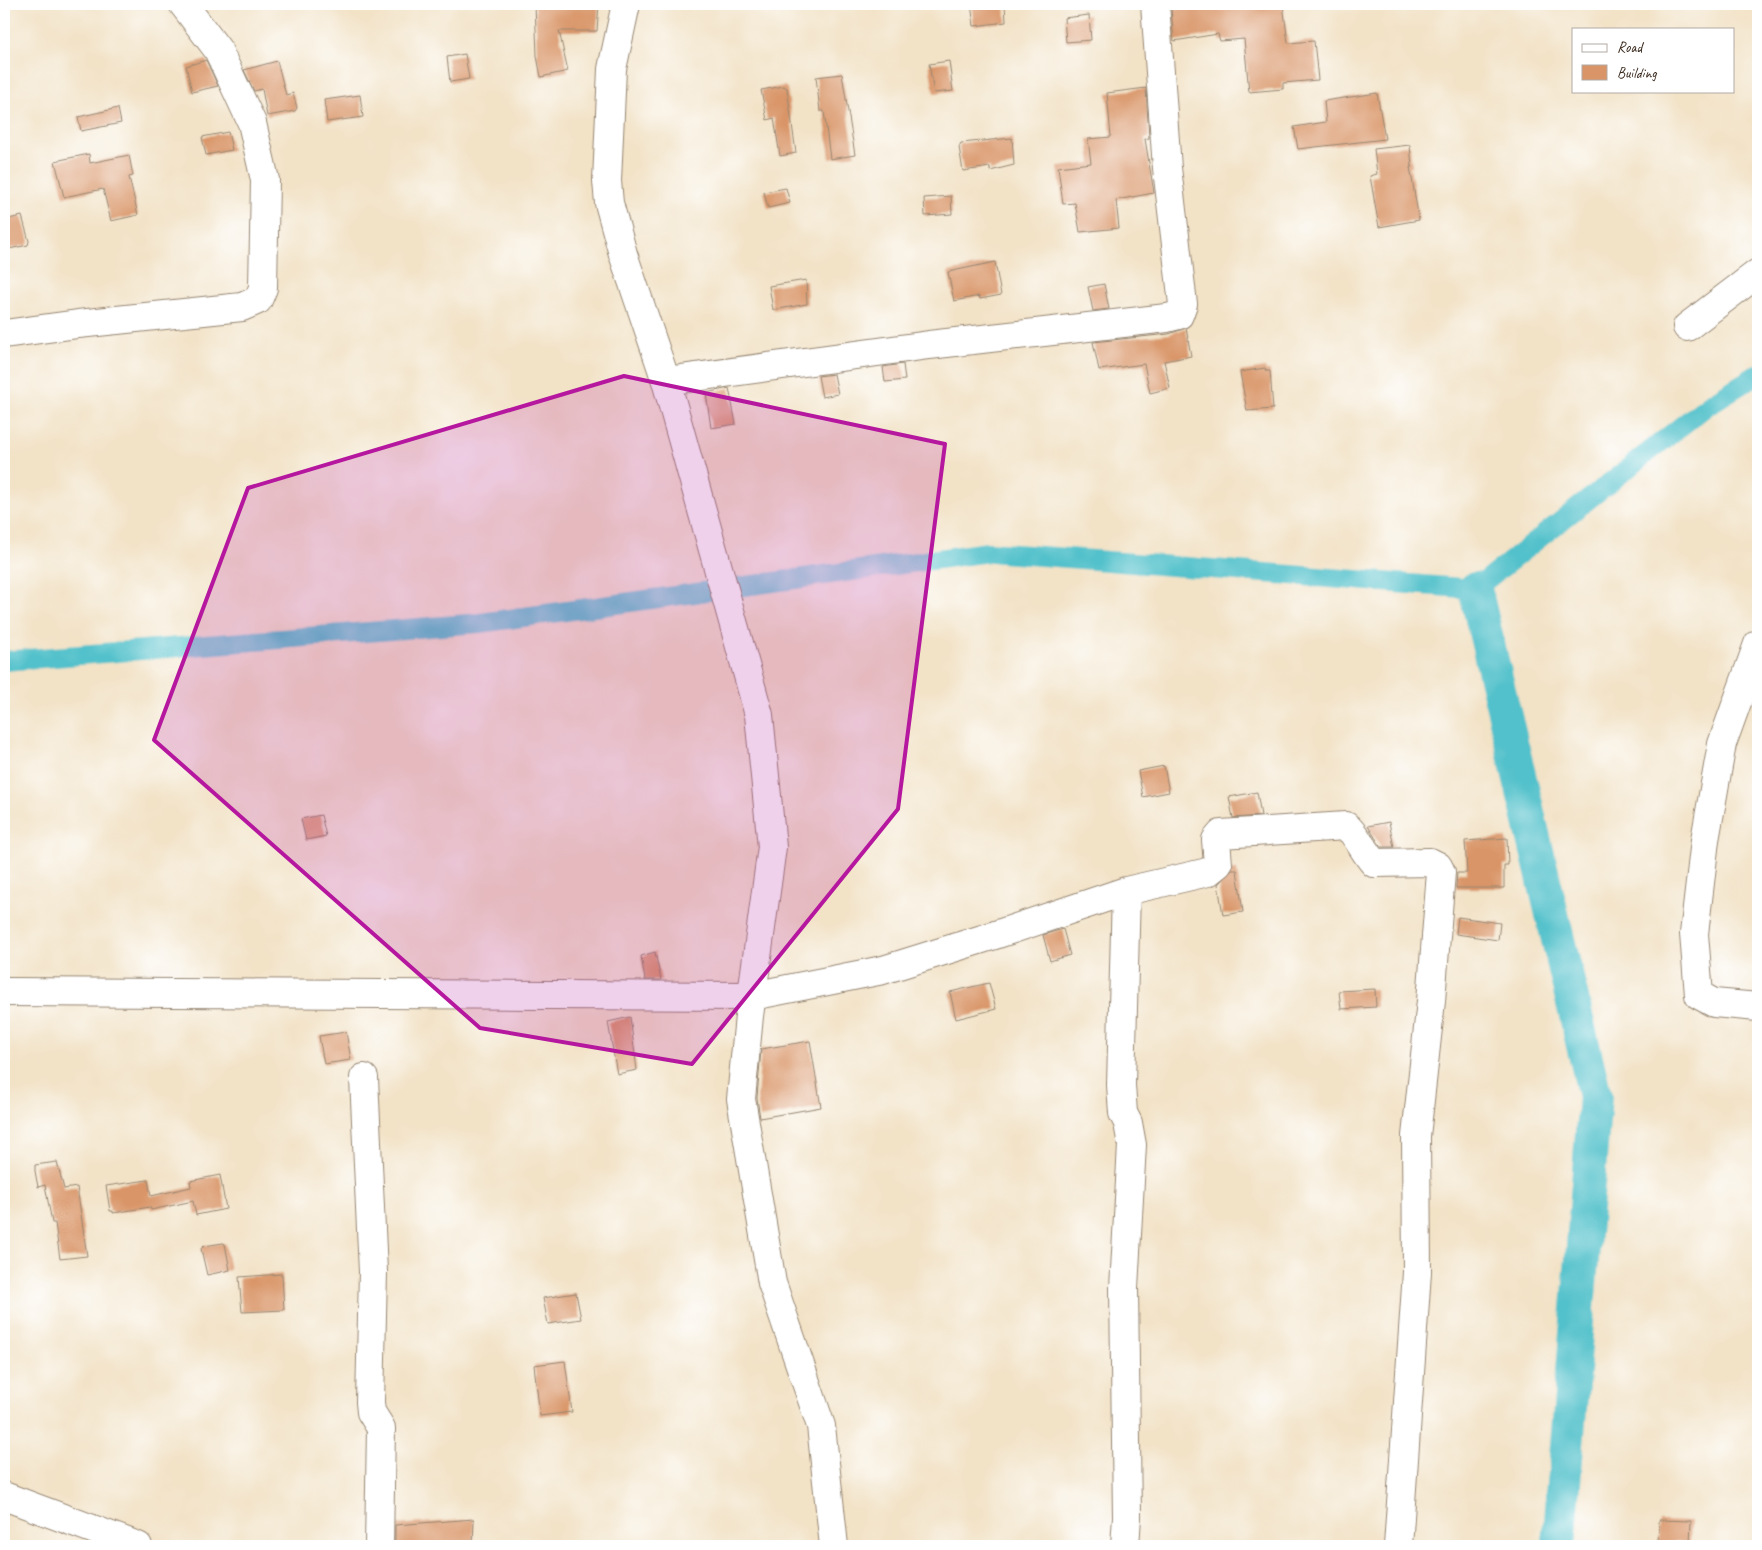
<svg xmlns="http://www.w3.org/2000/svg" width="1762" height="1550" viewBox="0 0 1762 1550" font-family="Caveat,sans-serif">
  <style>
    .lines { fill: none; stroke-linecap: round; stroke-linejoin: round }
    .canal { stroke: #53c1cb; stroke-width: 20 }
    .river { stroke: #53c1cb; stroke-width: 34 }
    .building { fill: #d99568 }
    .minor-casing { stroke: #968672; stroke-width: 30 }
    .highway-casing { stroke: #968672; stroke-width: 30 }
    .minor { stroke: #fff; stroke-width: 28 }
    .highway { stroke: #fff; stroke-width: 28 }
    .marked { fill: #b5179e; fill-opacity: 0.2; stroke: #b5179e; stroke-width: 4; stroke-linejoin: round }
  </style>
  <rect width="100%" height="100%" fill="#fff"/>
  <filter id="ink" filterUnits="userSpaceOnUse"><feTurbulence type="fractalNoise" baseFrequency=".02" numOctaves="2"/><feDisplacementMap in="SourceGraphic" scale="10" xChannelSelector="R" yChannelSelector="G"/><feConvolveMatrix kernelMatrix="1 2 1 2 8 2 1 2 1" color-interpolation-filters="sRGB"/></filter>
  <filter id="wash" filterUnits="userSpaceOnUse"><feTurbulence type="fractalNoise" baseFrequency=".0096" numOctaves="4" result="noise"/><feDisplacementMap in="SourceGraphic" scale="20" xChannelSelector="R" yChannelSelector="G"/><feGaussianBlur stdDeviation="1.12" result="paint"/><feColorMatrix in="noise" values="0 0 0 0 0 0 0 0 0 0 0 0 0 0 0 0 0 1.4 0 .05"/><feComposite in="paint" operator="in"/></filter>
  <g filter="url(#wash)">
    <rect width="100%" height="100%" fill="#f2e2c6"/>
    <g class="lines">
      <!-- canal -->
      <path class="canal" d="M4 661 480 623 988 552 1475 589 1708 405 1758 374"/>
      <!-- river -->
      <path class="river" d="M1475 589 1595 1096 1559 1546"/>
    </g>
    <g id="blocks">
      <!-- building -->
      <path class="building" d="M535 4H599L597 31H559L568 71 541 77 537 56Z
        M971 4H1005L1006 22 974 26Z
        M1217 4H1283L1288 43 1314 41 1318 80 1283 83V89L1249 92 1244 39 1220 41 1218 34 1174 41 1171 9Z
        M1089 15 1091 40 1066 42 1064 18Z
        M465 54 469 79 450 82 447 57Z
        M206 60 218 86 192 92 186 66Z
        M277 61 286 95 293 93 297 108 295 111 267 116 262 89 254 91 244 70Z
        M949 61 953 91 934 93 929 64Z
        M842 74 855 155 830 159 824 111H820L816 77Z
        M784 86 787 88 796 153 780 156 774 118 767 120 761 90Z
        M1146 88 1149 138 1145 139 1154 193 1116 200 1119 228 1080 232 1075 203 1063 204 1058 167 1091 163 1088 139 1111 137 1107 93Z
        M1377 93 1385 139 1298 149 1294 127 1326 122 1324 101Z
        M360 95 363 117 327 122 324 100Z
        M118 108 121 123 81 131 78 117Z
        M228 132 232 150 206 155 202 137Z
        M1012 138 1014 165 990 171V167L963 171 959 147 961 143Z
        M1410 145 1412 167H1410L1419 220 1379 227 1370 176 1377 174 1374 149Z
        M89 154 90 163 129 155 133 176 129 177 138 215 111 221 103 189 64 197 55 161Z
        M786 188 790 203 768 208 764 192Z
        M951 196 952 214 925 216 924 198Z
        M22 216 29 241 28 245 4 250V220Z
        M995 262 1001 295 980 299 979 296 954 301 948 272Z
        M806 280 807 304 773 310 769 286Z
        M1104 284 1109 309 1093 311 1088 287Z
        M1186 328 1191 356 1164 361 1170 388 1150 393 1144 364 1099 370 1093 342 1169 334Z
        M903 364 905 380 885 382 883 367Z
        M1265 368 1266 371H1270L1273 409 1247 411 1240 372Z
        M834 374 838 394 822 397 818 376Z
        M729 388 736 424 711 428 706 393Z
        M1164 766 1169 792 1143 797 1138 771Z
        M1257 792 1261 816 1233 818 1229 797Z
        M321 815 326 836 306 840 301 819Z
        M1389 822 1394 847H1381L1368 826Z
        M1507 838 1508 865H1504V888H1456L1457 873H1467L1465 841Z
        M1232 870H1237L1243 912 1223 915 1218 884Z
        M1458 917 1500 923 1498 940 1456 934Z
        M1063 929 1070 955 1050 961 1043 935Z
        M655 952 661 980H645L641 956Z
        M989 983 996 1009 956 1019 950 992Z
        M1375 989 1376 1007 1341 1009 1339 991Z
        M630 1017 637 1070 617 1074 608 1022Z
        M346 1032 351 1060 324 1064 319 1036Z
        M810 1041 821 1107 760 1118 757 1098 761 1049Z
        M57 1162 64 1189 77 1187 87 1256 60 1259 55 1223H52L45 1185 38 1187 35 1171V1165Z
        M220 1175 226 1209 196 1215 193 1201 151 1210 150 1207 113 1213V1211H110L106 1186 148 1180 151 1196 191 1187 190 1181Z
        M223 1243 225 1244 230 1270 207 1275 201 1249 204 1246Z
        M282 1274 284 1310 242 1312 239 1277Z
        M576 1293 581 1319 548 1324 543 1298Z
        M565 1361 572 1412 540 1416 534 1365Z
        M474 1519 473 1546H395V1525Z
        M1659 1520 1691 1521 1690 1543 1658 1542Z"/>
    </g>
  </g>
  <g filter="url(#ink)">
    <use href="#blocks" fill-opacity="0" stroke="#968672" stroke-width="1"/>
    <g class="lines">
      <defs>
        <path id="minor" d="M626 4 612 69 607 181 609 203 623 254 666 381 759 715 772 847 749 1016 741 1099 772 1283 821 1426 834 1546
          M1687 327 1758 273
          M4 334 78 324 242 307 258 300 263 288 265 180 252 123 218 50 183 4
          M666 381 929 345 1167 318 1179 315 1183 304 1167 168 1155 4
          M1758 644 1722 744 1705 840 1694 934 1699 995 1714 1003 1758 1007
          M4 992 752 996 883 970 995 935 1126 891 1208 872 1218 864 1216 840 1221 834 1346 826C1356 833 1363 851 1374 863L1430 862 1438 866 1441 872 1431 1001 1416 1136 1417 1272 1398 1546
          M364 1078 373 1272 370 1402 371 1412 381 1428 379 1546
          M1125 1546 1127 1517 1124 1288 1132 1145 1128 1123 1123 1113 1121 1085 1126 891"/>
        <path id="highway" d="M4 1496 138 1546"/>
      </defs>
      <!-- minor casing -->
      <use href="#minor" class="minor-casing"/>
      <!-- highway casing -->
      <use href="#highway" class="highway-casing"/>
      <!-- minor -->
      <use href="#minor" class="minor"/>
      <!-- highway -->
      <use href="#highway" class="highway"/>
    </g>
  </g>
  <!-- marked area -->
  <path class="marked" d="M624 376 945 444 898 809 692 1064 480 1028 154 740 248 488Z"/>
  <!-- margin -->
  <rect width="1762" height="1550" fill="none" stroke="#fff" stroke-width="20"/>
  <!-- legend -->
  <rect x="1572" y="28" width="162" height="65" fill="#ffffff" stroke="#b1aaa5"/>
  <rect x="1582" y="44" width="25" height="8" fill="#ffffff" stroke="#b1aaa5"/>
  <text x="1617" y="52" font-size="15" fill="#3b2a1e">Road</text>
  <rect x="1582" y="65" width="25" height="15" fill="#d99568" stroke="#b1aaa5"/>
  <text x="1617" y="78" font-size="15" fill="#3b2a1e">Building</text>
</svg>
